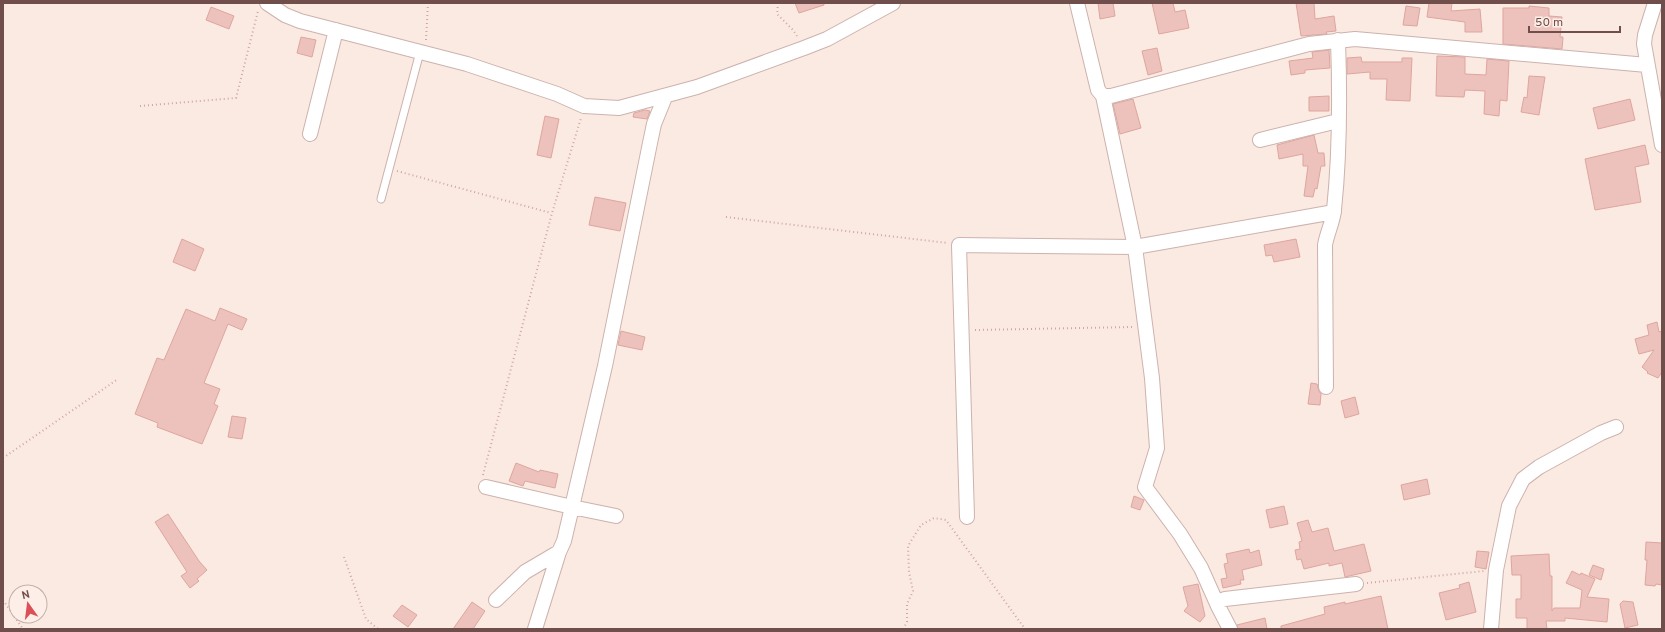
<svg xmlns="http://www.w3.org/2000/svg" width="1665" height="632" viewBox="0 0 1665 632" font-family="Overpass,sans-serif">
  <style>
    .building { fill: #edc2bc; stroke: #dfa59e }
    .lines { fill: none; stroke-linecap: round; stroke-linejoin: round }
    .lane-casing { stroke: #cdb2ad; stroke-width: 9 }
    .street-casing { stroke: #cdb2ad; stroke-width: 16 }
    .path { stroke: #d2a6a0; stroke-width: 2; stroke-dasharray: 1 3; stroke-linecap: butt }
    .lane { stroke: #fff; stroke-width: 7 }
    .street { stroke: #fff; stroke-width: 14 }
  </style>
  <rect width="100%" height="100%" fill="#faeae2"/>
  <!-- building -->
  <path class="building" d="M795 3H824V5L799 13Z
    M1098 3H1113L1115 16 1100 19Z
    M1152 3H1173L1175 12 1185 10 1189 28 1159 34Z
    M1296 3H1314L1315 19 1334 16 1336 31 1326 32 1327 34 1301 36Z
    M1429 3H1452L1451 11 1480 9 1482 32H1465V22L1427 17Z
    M1406 6 1420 8 1417 26 1403 25Z
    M1529 6 1549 8V16L1562 17 1560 37H1563L1562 49 1503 44V8H1529Z
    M211 7 234 16 229 29 206 20Z
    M301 37 316 40 312 57 297 53Z
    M1157 48 1162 71 1148 75 1142 51Z
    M1329 50 1330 68 1305 70V73L1291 75 1289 61 1313 58 1312 52Z
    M1437 56 1465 57V74L1486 75 1487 59 1509 61 1507 101 1500 100 1499 116 1484 114 1485 91 1465 90 1464 97 1436 96Z
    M1361 57 1362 62H1402V58H1412L1410 101 1386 100 1387 79H1370V72L1347 74V58Z
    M1529 76 1545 77 1539 115 1521 112 1524 97 1527 98Z
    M1329 96V111H1309V97Z
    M1133 99 1141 128 1120 134 1113 104Z
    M1630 99 1635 120 1598 129 1593 108Z
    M645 110 650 111 647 119 633 117 634 113Z
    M545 116 559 119 551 158 537 155Z
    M1314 135 1318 153H1324L1325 166H1321L1317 189 1315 188 1313 197 1304 196 1308 166H1303V154L1279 159 1277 145Z
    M1645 145 1649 164 1635 167 1641 202 1595 210 1585 159Z
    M595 197 626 203 620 231 589 225Z
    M182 239 204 249 195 271 173 262Z
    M1296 239 1300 257 1274 262 1272 255 1266 256 1264 245Z
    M220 308 247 319 242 330 228 324 204 383 220 389 214 404 218 406 202 444 157 427 158 423 135 414 157 358 164 360 186 309 215 321Z
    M1657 322 1659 332 1662 331V372L1658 378 1647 373 1648 372 1642 367 1654 350 1639 354 1635 339 1649 335 1647 325Z
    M621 331 645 337 642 350 618 345Z
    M1311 383 1317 384 1319 391 1321 394 1320 405 1308 404Z
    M1355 397 1359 414 1345 418 1341 401Z
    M232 416 246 418 242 439 228 437Z
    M516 463 539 472 540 470 558 474 555 488 525 481 523 486 509 481Z
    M1427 479 1430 494 1404 500 1401 485Z
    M1134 496 1144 500 1140 510 1131 507Z
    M1284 506 1288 524 1270 528 1266 510Z
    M168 514 199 561 207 570 197 579 199 581 190 588 181 576 187 572 155 522Z
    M1308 520 1312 532 1328 528 1334 551 1364 544 1371 571 1345 577 1342 563 1329 566V563L1304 569 1301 559 1297 560 1295 550 1300 549 1299 542 1302 541 1297 523Z
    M1646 542 1662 543V585L1656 584 1655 586 1645 585 1647 560H1645Z
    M1249 549 1250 553 1259 550 1262 565 1242 570 1244 580H1240L1241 584 1223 588 1221 579 1227 578 1224 564 1228 563 1226 554Z
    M1477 551 1489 552 1486 569 1475 567Z
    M1549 554 1550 576H1552V611L1554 608H1580L1582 590 1566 583 1572 571 1580 575 1581 573 1595 579 1587 597 1609 599 1607 622 1565 618V621H1546L1547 629H1527V618H1516V599H1521V575H1512L1511 556Z
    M1593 565 1604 569 1601 580 1589 575Z
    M1469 582 1476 612 1446 620 1439 593 1460 588 1459 585Z
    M1198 584 1205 616 1200 622 1184 611 1188 606 1183 587Z
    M1381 596 1388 629H1281V626L1325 614 1324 607 1345 602V604Z
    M1623 601 1633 602 1638 625 1625 628 1620 604Z
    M472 602 485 611 473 629H453Z
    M402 605 417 615 408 627 393 616Z
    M1265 618 1267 629H1238L1237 625Z"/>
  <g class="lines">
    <defs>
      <path id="lane" d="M381 199 420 52"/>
      <path id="street" d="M267 3 285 15 300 21 467 64 557 94 584 106 619 108 697 87 804 48 827 39 893 3
        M1655 3 1645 35 1644 44 1662 145
        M1103 96H1111L1309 44 1355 39 1647 65
        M310 134 336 30
        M1260 140 1338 121
        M1326 387 1325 245C1327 233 1333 222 1334 210 1340 153 1340 97 1338 40
        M486 487 572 507 616 516
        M967 517 959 245 1135 247 1103 96 1098 90 1077 3
        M496 600 525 572 559 552 564 541 605 366 650 143 654 124 665 97
        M1218 606 1201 568 1180 534 1145 487 1157 448 1152 378 1135 247 1334 212
        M535 629 559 552
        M1230 629 1218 606 1220 601 1225 599 1356 584
        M1491 629 1496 570 1509 506 1523 479 1539 467 1601 433 1616 427"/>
    </defs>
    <!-- lane casing -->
    <use href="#lane" class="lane-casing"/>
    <!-- street casing -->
    <use href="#street" class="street-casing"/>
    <!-- path -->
    <path class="path" d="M778 3 777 14 793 30 797 36
      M426 40 428 3
      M140 106 236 98 258 11
      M397 171 551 213
      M726 217 948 243
      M975 330 1132 327
      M3 458 118 379
      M483 475 552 213 581 118
      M344 557 366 619 378 629
      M1367 583 1484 571
      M3 600 23 629
      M903 629 907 622V604L913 591 909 572 908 546 921 525 934 518 946 520 1025 629"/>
    <!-- lane -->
    <use href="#lane" class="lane"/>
    <!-- street -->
    <use href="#street" class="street"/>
  </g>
  <!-- border -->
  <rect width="1665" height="632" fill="none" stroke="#704e4b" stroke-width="8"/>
  <!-- north arrow -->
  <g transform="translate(28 604) rotate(346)"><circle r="19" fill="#fdefe8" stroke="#c5afa9"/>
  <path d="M0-3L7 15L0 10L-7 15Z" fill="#db5057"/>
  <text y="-6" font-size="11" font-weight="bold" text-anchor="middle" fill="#704e4b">N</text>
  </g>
  <!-- scale -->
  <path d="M1529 26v6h91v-6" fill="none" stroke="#704e4b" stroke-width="2"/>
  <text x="1535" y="26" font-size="12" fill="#704e4b" stroke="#fdefe8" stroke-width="3" paint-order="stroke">50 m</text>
</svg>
